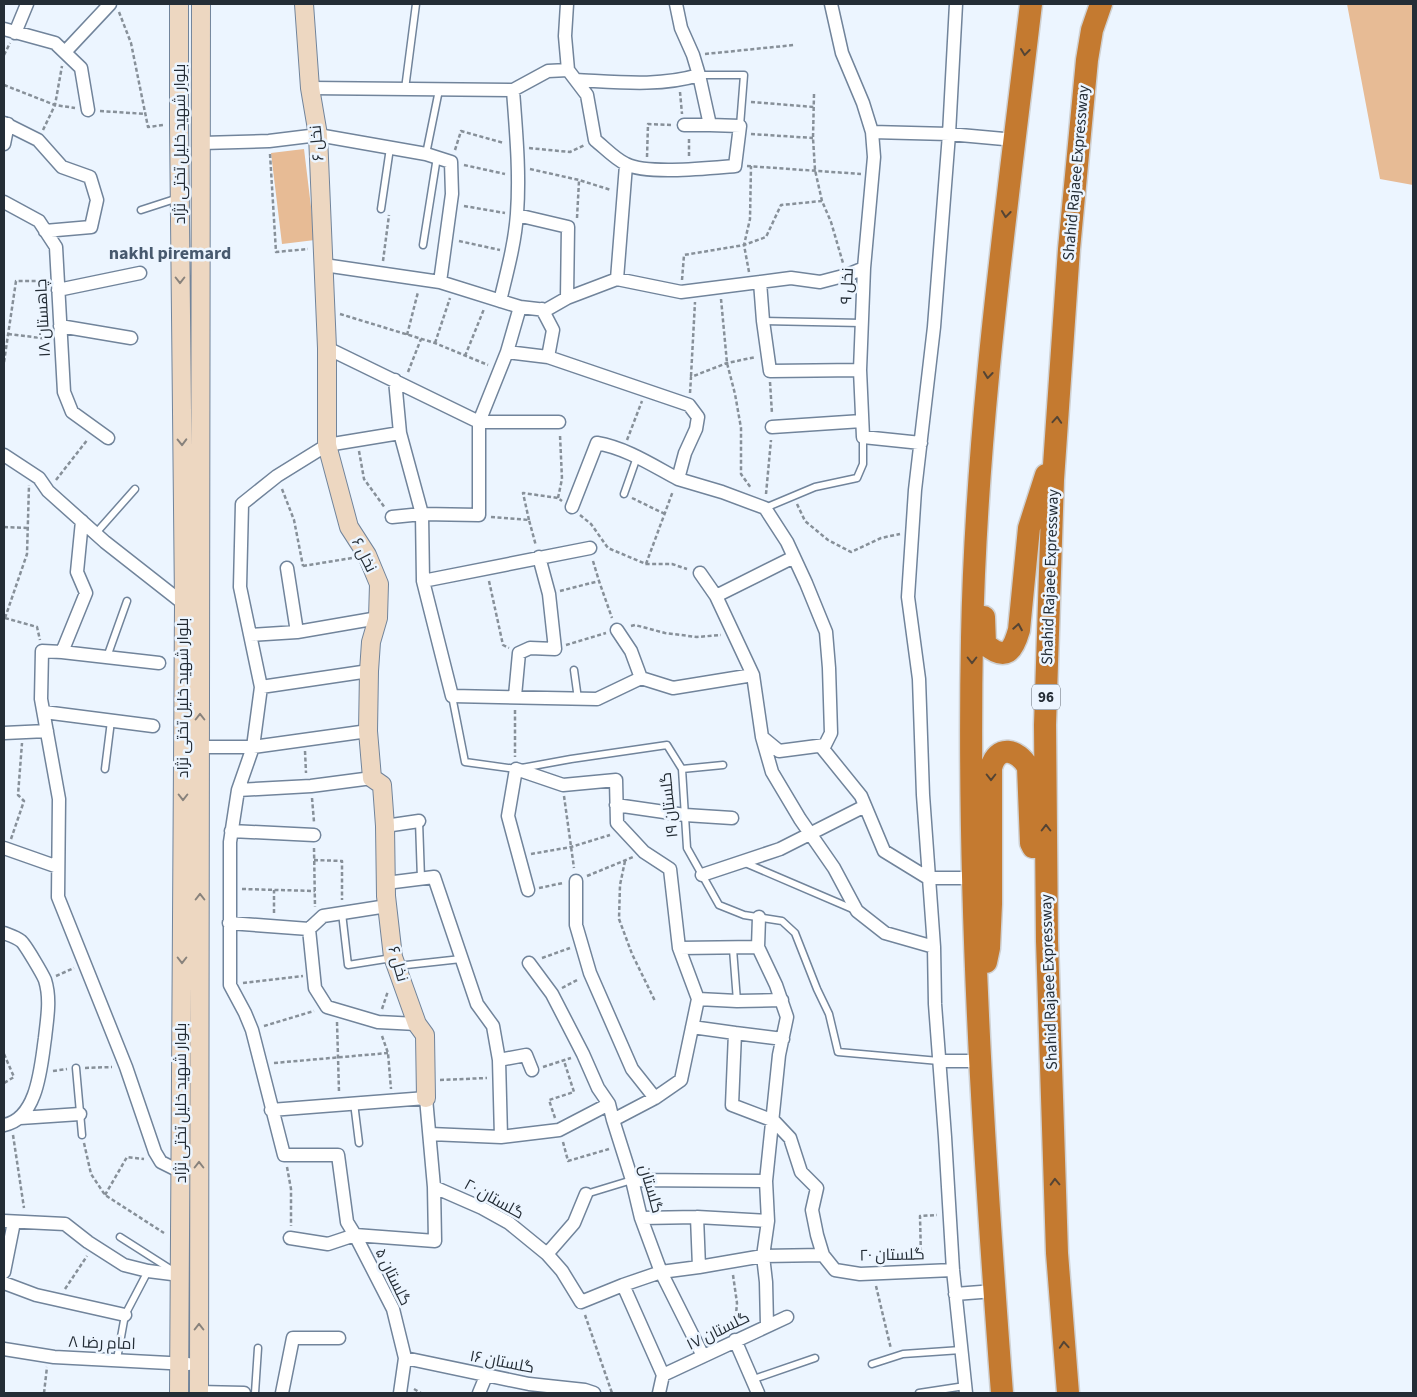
<svg xmlns="http://www.w3.org/2000/svg" width="1417" height="1397" viewBox="0 0 1417 1397" font-family="'Source Sans 3',Cairo,sans-serif">
  <style>
    .green { fill: #e7bb95 }
    .lines { fill: none; stroke-linecap: round; stroke-linejoin: round }
    .lane-casing { stroke: #71849b; stroke-width: 9 }
    .street-casing { stroke: #71849b; stroke-width: 15 }
    .secondary-casing { stroke: #71849b; stroke-width: 20 }
    .highway-casing { stroke: #cfd1d3; stroke-width: 25 }
    .path { stroke: #879099; stroke-width: 2.5; stroke-dasharray: 4 2.5; stroke-linecap: butt }
    .lane { stroke: #fff; stroke-width: 6 }
    .street { stroke: #fff; stroke-width: 12 }
    .secondary { stroke: #edd7c1; stroke-width: 18 }
    .highway { stroke: #c47a30; stroke-width: 22 }
    .oneway { stroke: #544434 }
    .oneway2 { stroke: #88827c }
    .labels { text-anchor: middle; dominant-baseline: central; stroke-width: 5; stroke-linejoin: round; paint-order: stroke }
    .shield { fill: #ecf5ff; stroke: #606972; stroke-width: 1 }
    .shield-label { font-size: 15px; font-weight: bold; fill: #242d36 }
    .street-label { font-size: 16px; fill: #242d36; stroke: #ecf5ff }
    .neighbourhood-label { font-size: 18px; font-weight: bold; fill: #47596e; stroke: #ecf5ff }
  </style>
  <rect width="100%" height="100%" fill="#ecf5ff"/>
  <!-- green -->
  <path class="green" d="M1347 4H1413V185L1380 179Z
    M304 149 315 240 282 244 271 153Z"/>
  <g class="lines">
    <defs>
      <path id="lane" d="M699 75H744L740 126
        M405 89 416 4
        M426 154 439 90
        M381 209 390 148
        M141 210 178 198
        M423 245 437 157
        M763 321 862 323
        M624 494 637 457
        M765 508 815 487 857 478 863 464V437
        M96 533 135 489
        M107 657 127 601
        M574 670 578 699
        M452 696 465 762 516 769 571 759 667 745 682 769 687 848 719 905 744 915 782 921 795 933 817 989 829 1014 838 1052 939 1061
        M105 769 111 721
        M682 769 723 765
        M419 821 421 879
        M743 862 855 910
        M342 913 348 965 392 958
        M733 949 737 1001
        M397 966 461 959
        M76 1068 82 1135
        M354 1103 359 1143
        M586 1194 632 1180
        M120 1237 175 1272
        M117 1359 125 1315 148 1271
        M872 1364 903 1354 961 1350
        M751 1380 815 1358
        M255 1393 258 1348
        M919 1393 965 1386"/>
      <path id="street" d="M567 4 565 36 568 70 587 95 595 140C604 147 615 159 626 164 647 175 710 168 735 166L740 126 710 125 699 75 693 55 681 28 676 4
        M831 4 842 53 863 103 872 132 874 157 864 268 860 370 863 437 921 443
        M956 4 949 134 934 327 915 490 908 597 919 679 923 795 934 947 935 1004 945 1137 953 1270 966 1393
        M4 29 55 43 81 68 88 110
        M15 33 27 4
        M65 52 110 4
        M576 80C617 82 659 87 699 75
        M310 88 513 90
        M4 123 38 140 62 167 90 177 97 200 91 227 45 231
        M684 125H710
        M872 132 949 134 1015 140
        M202 143 269 141 318 135 426 154 451 162 452 194 440 282
        M4 144 8 124
        M4 202 39 221 56 247 64 392 72 412 108 438
        M517 215 568 227 567 298
        M324 265 440 282 520 307 546 310 567 298 617 279 681 292 791 278 820 282 847 275 864 268
        M617 279 626 165
        M760 282 763 321 770 371 860 370
        M58 290 140 273
        M500 301C507 272 515 243 517 214 520 172 516 131 513 90L548 71 568 70
        M542 309 553 330 548 357 689 405 698 417 696 429 685 453 678 479 722 492 765 508 787 542 806 583 826 632 829 668 831 733 823 749 861 796 884 851 928 878H972
        M60 326 131 338
        M327 348 479 422H559
        M507 352 548 357
        M395 380 400 433 422 514 423 581 452 696 597 699 641 678
        M772 427 862 421
        M400 433 327 445 277 476 242 504 240 587 261 687 253 747 238 790 230 842V985L245 1013 252 1030 284 1155H338L347 1222 355 1235 435 1241 434 1187
        M4 455 39 478 48 491 105 542 184 604
        M572 507 597 443C626 448 652 465 678 479
        M392 517 422 514 479 515V422L507 352 520 307
        M82 521 77 572 86 593 62 652 42 651 41 699 59 799 58 897 126 1067 155 1152 161 1162 181 1172
        M287 568 297 632
        M700 573 716 596 753 675 762 737 772 772 800 819 834 868 857 911 885 933 934 947
        M423 581 590 548
        M716 596 794 557
        M617 630 631 651 641 678 673 688 753 675
        M250 635 297 632 378 618
        M62 652 159 663
        M261 687 369 671
        M515 696 519 653 530 648 555 649 549 594 539 557
        M44 712 153 726
        M4 733 47 731
        M762 737 779 751 825 745
        M200 747H253L368 731
        M238 790 311 786 372 778
        M616 805 685 815 732 818
        M385 826 419 821
        M231 831 314 835
        M4 848 58 867
        M702 875 780 849 865 806
        M576 881V925L590 973 632 1069 655 1098
        M386 883 434 877 477 1004 493 1026 499 1060
        M528 890 508 816 516 769 563 785 616 780 617 823 644 852 670 869 679 948 698 999 737 1001 782 1000
        M759 917 758 947 776 985 787 1017 779 1055 766 1181 768 1221 763 1256 766 1282 767 1325
        M229 923 309 929 323 916 387 906
        M309 929 315 988 327 1007 378 1022 417 1024
        M4 933C9 935 16 937 21 941 25 944 43 975 45 980 51 999 47 1019 45 1038 41 1065 38 1119 4 1125
        M679 948 758 947
        M529 963 552 994 583 1054 598 1088 609 1104 613 1120
        M692 1027 735 1033 732 1105 774 1121 790 1138 801 1172 817 1188 812 1210 817 1235 823 1255 835 1270 860 1274 953 1270
        M735 1033 783 1039
        M940 1061H980
        M271 1110 426 1098 434 1187 482 1208 509 1223 547 1254 562 1271 581 1302 623 1285
        M20 1118 80 1114
        M430 1134 501 1137 499 1060 526 1055 532 1070
        M501 1137 559 1130 609 1104
        M632 1180 766 1181
        M697 1217 699 1267
        M641 1218 697 1217 768 1221
        M4 1221 65 1224 88 1242 124 1265 148 1271 180 1275
        M290 1238 328 1244 355 1235 393 1309 405 1358 400 1393
        M547 1254 574 1223 586 1194
        M4 1272 14 1222
        M4 1283 36 1295 125 1315
        M955 1294 994 1291
        M735 1340 758 1393
        M4 1349 54 1357 188 1364
        M703 1356 661 1272 699 1267 763 1256 823 1255
        M405 1358 529 1384 585 1390 594 1393
        M663 1375 787 1317
        M199 1392 244 1393
        M282 1393 293 1338H339
        M479 1393 486 1376
        M659 1393 663 1375 623 1285 661 1272 641 1218 632 1180 613 1120 655 1098 681 1080 698 999"/>
      <path id="secondary" d="M304 4 310 88 318 135 327 348V445L349 527 367 555 379 584 378 618 371 642 369 671 368 731 372 778 382 785 385 826 386 896 393 957 417 1024 425 1035 426 1098
        M179 1393 184 604 179 123V4
        M199 1393 201 4"/>
      <path id="highway" d="M984 617 985 644C1006 662 1013 651 1019 630L1029 528 1046 475
        M986 962 989 948 991 904V768C997 744 1018 749 1028 767L1031 843 1033 847
        M1002 1393C983 1142 967 890 972 638 976 426 1006 215 1031 4
        M1068 1393 1057 1253 1047 941 1045 725 1053 480 1069 249 1087 60 1092 30 1101 4"/>
    </defs>
    <!-- lane casing -->
    <use href="#lane" class="lane-casing"/>
    <!-- street casing -->
    <use href="#street" class="street-casing"/>
    <!-- secondary casing -->
    <use href="#secondary" class="secondary-casing"/>
    <!-- highway casing -->
    <use href="#highway" class="highway-casing"/>
    <!-- path -->
    <path class="path" d="M119 12 131 43 148 127 163 125
      M705 54 794 45
      M4 55 10 43
      M4 85 55 105 75 108
      M680 92 682 114
      M814 94 813 138 815 170 822 201 831 222 843 263
      M751 102 814 107
      M100 111 146 114
      M43 130 55 105 62 66
      M751 134 813 138
      M529 148 570 152 585 145
      M455 150 461 131 504 143
      M270 154 276 252 308 249
      M689 156V137
      M647 157 648 124 672 125
      M464 165 505 174
      M747 166 861 174
      M530 169 579 180 611 190
      M464 206 505 213
      M577 218 579 181
      M459 241 500 250
      M383 261 389 215
      M749 272 744 245 750 219 751 166
      M682 280 684 255 744 245 766 237 781 205 822 201
      M721 299 727 363 735 394 741 428V474L751 488
      M340 314 435 343 488 365
      M8 334 49 339
      M407 335 418 292
      M435 343 450 298
      M465 356 484 309
      M4 362 16 281H46
      M408 372 421 339
      M691 376 695 302
      M770 382 772 414
      M690 393 691 377 727 363 756 357
      M627 440 642 401
      M359 451 364 479 385 508
      M56 480 88 439
      M282 489 294 520 303 566
      M766 494 771 440
      M558 498 562 479 560 435
      M632 498 665 514
      M797 504 805 521 828 540 851 552 881 538 900 534
      M580 515 591 524 608 548 646 564H672L687 569
      M491 517 529 520 536 546
      M529 520 523 493 558 498 562 501
      M4 527 27 528
      M593 561 599 581 612 618
      M646 564 673 491
      M303 566 352 558
      M489 581 503 645 509 648
      M560 591 599 581
      M5 618 27 554 29 485
      M5 618 37 627 40 640
      M631 626 635 625 665 633 697 637 721 635
      M566 645 606 633
      M515 710V757
      M305 751 306 773
      M564 796 574 868
      M312 798 314 822
      M11 839 24 801 18 795 22 743
      M314 848 315 907
      M531 854 571 847 610 835
      M314 860 342 861V900
      M625 861 620 885 619 919 632 954 655 1001
      M587 876 633 857
      M539 888 563 883
      M242 889 315 891
      M274 913V890
      M542 958 570 948
      M56 976 74 968
      M243 983 303 976
      M562 988 579 979
      M382 1009 388 991
      M337 1022 339 1092
      M264 1026 314 1011
      M382 1036 388 1053 391 1089
      M4 1054 14 1077 4 1083
      M274 1063 388 1053
      M543 1067 571 1058
      M85 1068 112 1067
      M53 1071 67 1069
      M440 1080 487 1078
      M555 1118 549 1100 574 1092 564 1061
      M13 1135 24 1208
      M563 1142 568 1161 609 1149
      M84 1143 91 1174 105 1195 164 1233
      M287 1167 291 1189V1226
      M105 1195 127 1157 144 1159
      M921 1258 920 1216 937 1215
      M733 1275 737 1303 735 1326
      M876 1286 891 1349
      M65 1289 87 1256
      M585 1315 612 1393
      M414 1389 421 1393
      M44 1393 47 1367"/>
    <!-- lane -->
    <use href="#lane" class="lane"/>
    <!-- street -->
    <use href="#street" class="street"/>
    <!-- secondary -->
    <use href="#secondary" class="secondary"/>
    <!-- highway -->
    <use href="#highway" class="highway"/>
  </g>
  <!-- one-way arrows -->
  <defs><path id="oneway-chevron" d="M-2-3.5L2.5 0L-2 3.5" fill="none" stroke-width="1.6" stroke-linecap="round" stroke-linejoin="round" transform="scale(1.25)"/></defs>
  <g class="oneway">
    <use href="#oneway-chevron" transform="translate(1025 52) rotate(97)"/>
    <use href="#oneway-chevron" transform="translate(1006 214) rotate(96)"/>
    <use href="#oneway-chevron" transform="translate(988 375) rotate(96)"/>
    <use href="#oneway-chevron" transform="translate(1057 420) rotate(-86)"/>
    <use href="#oneway-chevron" transform="translate(1018 627) rotate(-80)"/>
    <use href="#oneway-chevron" transform="translate(972 660) rotate(90)"/>
    <use href="#oneway-chevron" transform="translate(991 777) rotate(90)"/>
    <use href="#oneway-chevron" transform="translate(1046 828) rotate(-90)"/>
    <use href="#oneway-chevron" transform="translate(1055 1182) rotate(-92)"/>
    <use href="#oneway-chevron" transform="translate(1064 1345) rotate(-94)"/>
  </g>
  <g class="oneway2">
    <use href="#oneway-chevron" transform="translate(180 280) rotate(90)"/>
    <use href="#oneway-chevron" transform="translate(182 442) rotate(89)"/>
    <use href="#oneway-chevron" transform="translate(200 717) rotate(-90)"/>
    <use href="#oneway-chevron" transform="translate(183 797) rotate(90)"/>
    <use href="#oneway-chevron" transform="translate(200 897) rotate(-90)"/>
    <use href="#oneway-chevron" transform="translate(182 960) rotate(90)"/>
    <use href="#oneway-chevron" transform="translate(199 1165) rotate(-90)"/>
    <use href="#oneway-chevron" transform="translate(199 1327) rotate(-90)"/>
  </g>
  <g class="labels">
    <!-- shield labels -->
    <rect class="shield" x="1032" y="684.5" width="28" height="25" rx="4"/>
    <g class="shield-label">
      <text x="1046" y="697">96</text>
    </g>
    <!-- street labels -->
    <g class="street-label">
      <text transform="translate(317 143) rotate(-95)">نخل ۶</text>
      <text transform="translate(180 144) rotate(-90)">بلوار شهید خلیل تختی نژاد</text>
      <text transform="translate(1076 173) rotate(-85)">Shahid Rajaee Expressway</text>
      <text transform="translate(847 286) rotate(-87)">نخل ۹</text>
      <text transform="translate(43 318) rotate(-93)">چاهستان ۱۸</text>
      <text transform="translate(364 555) rotate(63)">نخل ۶</text>
      <text transform="translate(1050 577) rotate(-88)">Shahid Rajaee Expressway</text>
      <text transform="translate(183 698) rotate(-90)">بلوار شهید خلیل تختی نژاد</text>
      <text transform="translate(669 805) rotate(-96)">گلستان ۱۹</text>
      <text transform="translate(398 964) rotate(74)">نخل ۶</text>
      <text transform="translate(1049 982) rotate(-92)">Shahid Rajaee Expressway</text>
      <text transform="translate(181 1103) rotate(-90)">بلوار شهید خلیل تختی نژاد</text>
      <text transform="translate(651 1189) rotate(74)">گلستان</text>
      <text transform="translate(494 1199) rotate(29)">گلستان ۲۰</text>
      <text transform="translate(892 1255) rotate(-1)">گلستان ۲۰</text>
      <text transform="translate(393 1277) rotate(64)">گلستان ۵</text>
      <text transform="translate(718 1331) rotate(-26)">گلستان ۱۷</text>
      <text transform="translate(102 1343) rotate(2)">امام رضا ۸</text>
      <text transform="translate(502 1362) rotate(11)">گلستان ۱۶</text>
    </g>
    <!-- neighbourhood labels -->
    <g class="neighbourhood-label">
      <text x="170" y="253">nakhl piremard</text>
    </g>
  </g>
  <!-- border -->
  <rect width="1417" height="1397" fill="none" stroke="#242d36" stroke-width="10"/>
</svg>
